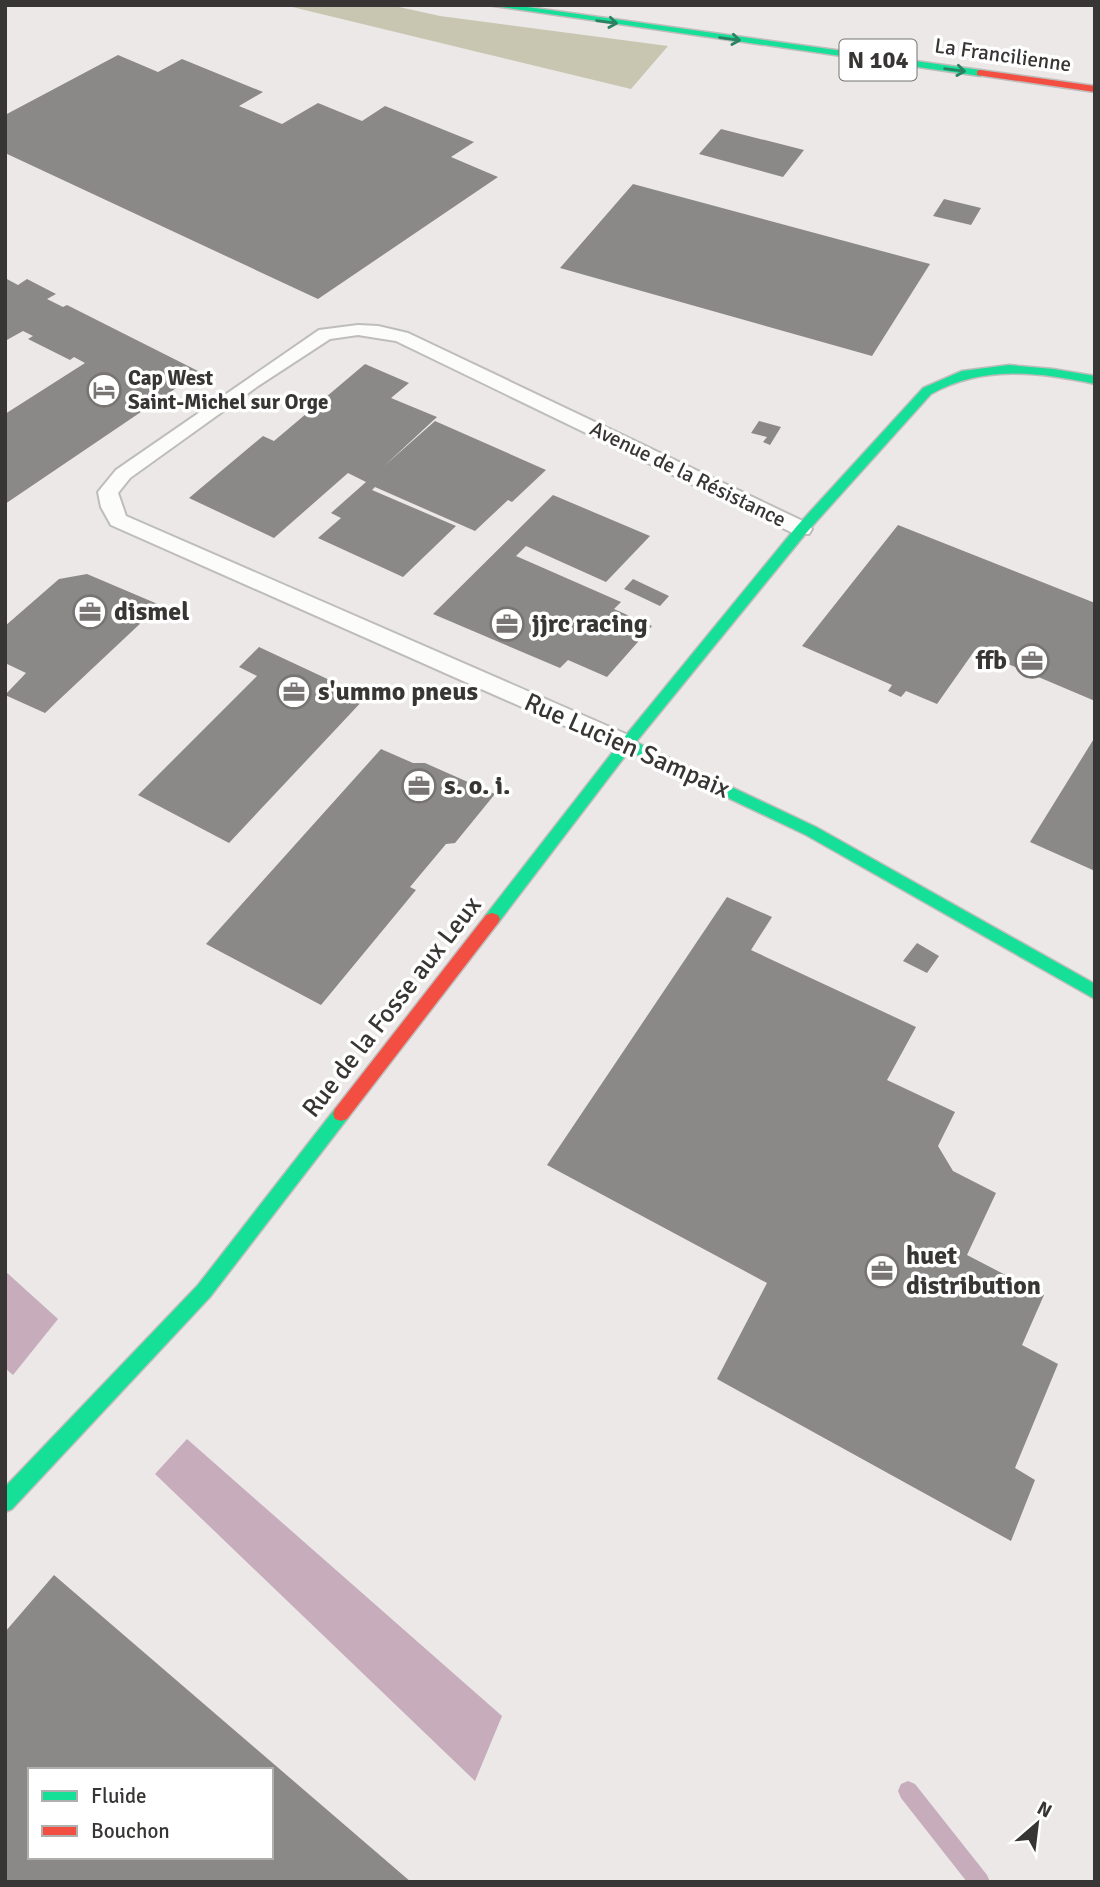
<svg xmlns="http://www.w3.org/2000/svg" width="1100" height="1887" viewBox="0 0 1100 1887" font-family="Signika,sans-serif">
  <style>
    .forest { fill: #c8c6b1 }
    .water { fill: #c7acbc }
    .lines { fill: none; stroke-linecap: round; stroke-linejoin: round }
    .stream { fill: #c7acbc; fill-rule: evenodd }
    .building { fill: #8b8988; fill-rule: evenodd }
    .lane-casing { stroke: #bfbdbc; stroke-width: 4 }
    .fast-casing { stroke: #bfbdbc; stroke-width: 3 }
    .jam-casing { stroke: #bfbdbc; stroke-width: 3 }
    .lane { fill: #fcfcfb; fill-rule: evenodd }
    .fast { fill: #16e098; fill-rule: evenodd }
    .jam { fill: #f24e42; fill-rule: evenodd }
    .oneway { stroke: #298262 }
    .labels { text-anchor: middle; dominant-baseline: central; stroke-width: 7; stroke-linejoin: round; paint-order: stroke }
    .far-street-label { font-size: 21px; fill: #383635; stroke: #fff }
    .far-poi-label { font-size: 21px; font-weight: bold; fill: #383635; stroke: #fff; text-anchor: start }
    .shield { fill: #fff; stroke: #747272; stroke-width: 2 }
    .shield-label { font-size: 24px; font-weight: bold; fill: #383635 }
    .poi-label { font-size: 26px; font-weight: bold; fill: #383635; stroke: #fff; text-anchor: start }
    .street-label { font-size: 26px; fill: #383635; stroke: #fff }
  </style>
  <rect width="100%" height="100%" fill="#ebe8e7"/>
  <!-- forest -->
  <path class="forest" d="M284 5H390L440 16 668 46 631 89Z"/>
  <!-- water -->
  <path class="water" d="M5 1271 58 1319 13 1375 5 1368Z
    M187 1439 502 1716 475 1781 155 1474Z"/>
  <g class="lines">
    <!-- stream -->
    <path class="stream" d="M908 1781 915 1784 987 1875 990 1882H967L901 1798 898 1791 901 1784Z"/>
  </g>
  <!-- building -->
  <path class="building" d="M118 55 158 72 182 59 263 92 239 106 282 124 318 103 362 121 385 106 474 142 451 157 498 177 318 299 5 153V115Z
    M721 129 804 150 783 177 699 154Z
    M633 184 930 264 872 356 560 268Z
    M944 199 981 208 971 225 933 216Z
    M5 278 18 285 27 279 56 294 47 299 63 307 67 305 200 372 5 504V414L85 363 74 357 70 360 28 339 33 336 23 331 5 341Z
    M365 364 409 383 391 398 437 417 383 467 435 421 546 470 512 502 508 500 475 531 375 487 372 490 456 526 403 577 318 538 341 518 331 513 366 482 348 473 274 538 189 498 263 436 274 441Z
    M759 421 781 427 770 445 763 442 767 437 751 433Z
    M553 495 650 536 606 582 526 546 516 556 621 602 614 609 652 626 607 677 568 660 560 668 433 614Z
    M898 525 1095 603V701L975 650 937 704 906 691 901 697 888 691 892 685 802 646Z
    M87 574 160 605 45 713 5 695 26 673 5 663V626L59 579Z
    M633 579 669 596 660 606 624 589Z
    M259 647 366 697 229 843 138 795 257 676 239 667Z
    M1095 737V871L1030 842Z
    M381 749 413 763H425L495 794 455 843 446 844 410 887 416 890 321 1005 206 944Z
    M727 897 772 917 751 950 916 1027 887 1080 955 1112 938 1146 953 1171 996 1193 967 1255 1044 1295 1022 1345 1058 1364 1015 1468 1035 1480 1011 1541 717 1379 767 1283 547 1165Z
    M917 943 939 956 927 973 903 961Z
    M54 1575 411 1882H5V1632ZM30 1770H271V1857H30Z"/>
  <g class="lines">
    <defs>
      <path id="lane" d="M358 325 378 326 408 333 809 524 812 529 809 534H795L396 341 358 335 330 339 258 386 130 478 118 493 126 516 635 738 638 744 635 750 627 752 619 750 111 525 101 507 98 492 116 470 319 330Z"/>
      <path id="fast" d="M487 5H513L980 70 985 73 980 76Z
        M1009 365 1053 369 1095 376V384C1038 372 984 365 931 394L807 532 636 742 816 827 1095 984V999L806 835 629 751 498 923H486L484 919 486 915 622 740 797 526 923 388 962 371Z
        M341 1107 347 1109 349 1114 347 1119 210 1297 12 1509 5 1512V1487L198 1285 335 1109Z"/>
      <path id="jam" d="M980 70 1095 86V92L977 75V71Z
        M492 913 498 915 500 919 498 923 347 1119 341 1121 335 1119 333 1114 335 1109 486 915Z"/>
    </defs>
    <!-- lane casing -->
    <use href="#lane" class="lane-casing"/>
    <!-- fast casing -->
    <use href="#fast" class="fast-casing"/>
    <!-- jam casing -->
    <use href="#jam" class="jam-casing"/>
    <!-- lane -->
    <use href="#lane" class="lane"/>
    <!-- fast -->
    <use href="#fast" class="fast"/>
    <!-- jam -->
    <use href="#jam" class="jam"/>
  </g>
  <!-- one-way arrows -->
  <defs><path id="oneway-shaft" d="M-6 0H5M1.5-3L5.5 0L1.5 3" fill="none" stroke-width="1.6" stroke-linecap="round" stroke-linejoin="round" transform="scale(1.75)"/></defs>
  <g class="oneway">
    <use href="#oneway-shaft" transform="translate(607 22) rotate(8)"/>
    <use href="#oneway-shaft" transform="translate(730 39) rotate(8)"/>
    <use href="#oneway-shaft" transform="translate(955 70) rotate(8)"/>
  </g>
  <!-- icons -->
  <defs>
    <symbol id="hotel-ring" viewBox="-11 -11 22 22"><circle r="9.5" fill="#fff" stroke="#777473" stroke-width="1.5"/><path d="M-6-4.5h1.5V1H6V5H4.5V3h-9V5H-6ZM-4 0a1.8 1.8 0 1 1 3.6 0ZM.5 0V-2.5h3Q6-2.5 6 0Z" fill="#777473"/></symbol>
    <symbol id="office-ring" viewBox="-11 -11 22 22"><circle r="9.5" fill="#fff" stroke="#777473" stroke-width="1.5"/><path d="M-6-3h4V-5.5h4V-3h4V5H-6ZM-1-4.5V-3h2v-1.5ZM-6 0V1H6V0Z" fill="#777473"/></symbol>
  </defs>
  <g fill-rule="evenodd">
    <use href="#hotel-ring" x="85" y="371" width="38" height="38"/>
    <use href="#office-ring" x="71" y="593" width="38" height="38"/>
    <use href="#office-ring" x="488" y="605" width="38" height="38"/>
    <use href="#office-ring" x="1013" y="642" width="38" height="38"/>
    <use href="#office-ring" x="275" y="673" width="38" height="38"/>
    <use href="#office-ring" x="400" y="767" width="38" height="38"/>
    <use href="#office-ring" x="863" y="1252" width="38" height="38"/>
  </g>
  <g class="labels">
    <!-- far-street labels -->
    <g class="far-street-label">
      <text transform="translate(1003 55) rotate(8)">La Francilienne</text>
      <text transform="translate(688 474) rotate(26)">Avenue de la Résistance</text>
    </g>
    <!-- far-poi labels -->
    <g class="far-poi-label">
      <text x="128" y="378">Cap West<tspan x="128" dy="24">Saint-Michel sur Orge</tspan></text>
    </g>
    <!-- shield labels -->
    <rect class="shield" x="839.5" y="39.5" width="77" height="41" rx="5"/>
    <g class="shield-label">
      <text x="878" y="60">N 104</text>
    </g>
    <!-- poi labels -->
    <g class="poi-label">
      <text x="114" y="612">dismel</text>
      <text x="532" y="624">jjrc racing</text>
      <text x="1007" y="661" text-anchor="end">ffb</text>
      <text x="318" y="692">s'ummo pneus</text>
      <text x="444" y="786">s. o. i.</text>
      <text x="906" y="1256">huet<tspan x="906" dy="30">distribution</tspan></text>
    </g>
    <!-- street labels -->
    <g class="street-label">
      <text transform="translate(627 746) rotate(24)">Rue Lucien Sampaix</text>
      <text transform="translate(392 1007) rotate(-52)">Rue de la Fosse aux Leux</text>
    </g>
  </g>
  <!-- border -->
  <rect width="1100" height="1887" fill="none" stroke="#383635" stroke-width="14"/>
  <!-- legend -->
  <rect x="28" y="1768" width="245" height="91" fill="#ffffff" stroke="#afafae" stroke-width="2"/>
  <rect x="42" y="1791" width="35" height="10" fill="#16e098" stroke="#afafae" stroke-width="2"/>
  <text x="91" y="1803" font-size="21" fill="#383635">Fluide</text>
  <rect x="42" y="1826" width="35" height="10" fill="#f24e42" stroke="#afafae" stroke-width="2"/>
  <text x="91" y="1838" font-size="21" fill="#383635">Bouchon</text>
  <!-- north arrow -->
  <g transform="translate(1037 1824) rotate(28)" stroke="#ffffff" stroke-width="5" paint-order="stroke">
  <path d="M0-5L12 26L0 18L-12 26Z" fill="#383635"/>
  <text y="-10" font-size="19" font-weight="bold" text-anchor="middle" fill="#383635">N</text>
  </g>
</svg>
